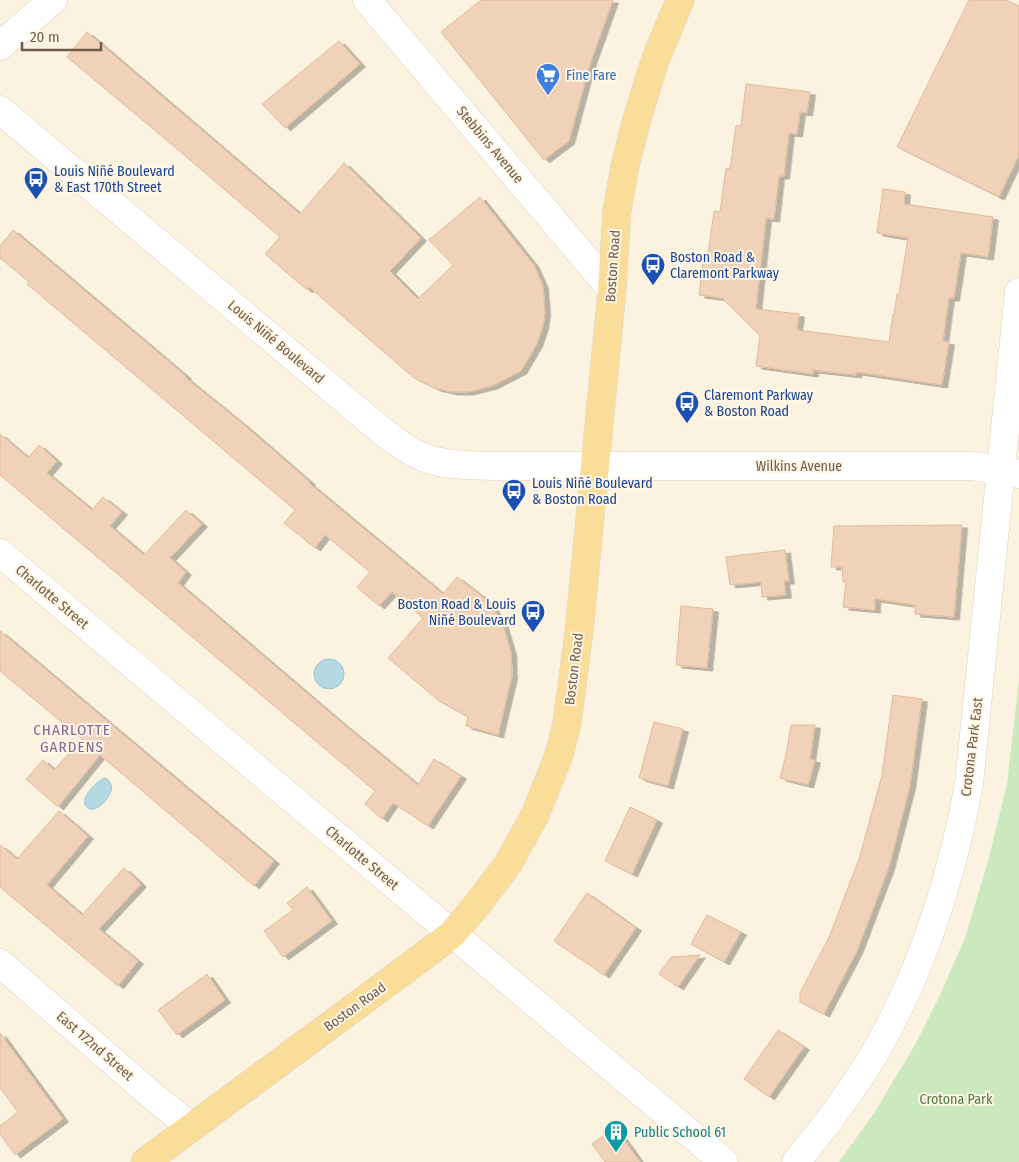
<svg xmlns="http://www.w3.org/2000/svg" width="1019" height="1162" viewBox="0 0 1019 1162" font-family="'Fira Sans Condensed',sans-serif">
<defs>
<filter id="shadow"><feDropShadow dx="5.5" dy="3" stdDeviation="0" flood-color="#0004"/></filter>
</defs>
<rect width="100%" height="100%" fill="#fbf3df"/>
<path fill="#cce8bf" d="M 1019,679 L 1019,1162 L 839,1162 L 874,1113 L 916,1043 L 940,995 L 965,938 L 988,861 L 1007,784 Z"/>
<g fill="#b5d9e3" stroke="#9cc8d5">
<circle cx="329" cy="674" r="15"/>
<path d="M 105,778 C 123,787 99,812 90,809 C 74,803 97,780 105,778 Z"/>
</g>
<g fill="#f0d2b8" stroke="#e2ba99" filter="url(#shadow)">
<path d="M 481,0 L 613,0 L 589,67 L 569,141 L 544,160 L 441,32 Z"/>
<path d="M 969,0 L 1006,0 L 1019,6 L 1019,155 L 999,197 L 897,147 Z"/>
<path d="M 87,32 L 300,214 L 344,163 L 421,238 L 390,271 L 418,299 L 453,265 L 429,240 L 480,197 L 534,265 L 543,286 L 545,313 L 543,326 L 537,344 L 521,371 L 492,386 L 468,392 L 452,392 L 435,388 L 414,378 L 309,287 L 307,290 L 265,254 L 280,237 L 183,154 L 67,57 Z"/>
<path d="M 339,41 L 360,64 L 285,128 L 262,104 Z"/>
<path d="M 746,84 L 810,92 L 807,113 L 800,112 L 797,134 L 789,133 L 784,176 L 779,176 L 774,219 L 766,218 L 756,309 L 799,314 L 797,330 L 889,342 L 893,314 L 894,315 L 897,294 L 899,294 L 908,238 L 877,233 L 883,189 L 905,192 L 904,204 L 993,217 L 988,257 L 961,253 L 954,298 L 949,298 L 946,319 L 943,341 L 949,342 L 942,385 L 856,372 L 856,375 L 813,370 L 813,374 L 756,366 L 760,336 L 722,298 L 699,295 L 704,254 L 708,254 L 714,211 L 720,212 L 726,168 L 730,169 L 736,126 L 741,126 Z"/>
<path d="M 13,230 L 186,376 L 185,377 L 243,424 L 310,482 L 309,483 L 443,594 L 457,577 L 483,597 L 493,608 L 503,625 L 511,652 L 512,676 L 498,735 L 466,726 L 468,717 L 439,701 L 388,658 L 423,618 L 392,592 L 379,606 L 357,587 L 370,572 L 325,535 L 315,548 L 284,523 L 295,510 L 27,284 L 29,282 L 0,258 L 0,246 Z"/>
<path d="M 0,434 L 28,458 L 39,445 L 57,461 L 47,473 L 92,510 L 103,497 L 122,512 L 110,526 L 144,555 L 186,510 L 202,524 L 170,558 L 186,572 L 178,583 L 342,723 L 418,785 L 434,759 L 461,776 L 428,826 L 393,803 L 382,819 L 365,804 L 375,791 L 0,475 Z"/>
<path d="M 962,525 L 954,617 L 915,614 L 915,605 L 875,599 L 875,610 L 843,607 L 846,582 L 843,582 L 842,567 L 831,567 L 834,526 Z"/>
<path d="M 785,550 L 789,581 L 784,581 L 786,595 L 762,597 L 761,582 L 730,585 L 726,557 Z"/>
<path d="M 681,606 L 713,609 L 707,668 L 676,665 Z"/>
<path d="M 0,631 L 274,861 L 254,886 L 100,755 L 58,807 L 26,779 L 43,760 L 54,770 L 82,739 L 0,671 Z"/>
<path d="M 893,695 L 922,699 L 910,786 L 889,867 L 857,951 L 824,1014 L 800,1002 L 800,993 L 830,935 L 860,856 L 882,775 Z"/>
<path d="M 654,722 L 683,729 L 668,786 L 639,778 Z"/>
<path d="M 791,725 L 815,725 L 810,759 L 815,760 L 808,785 L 780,778 L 786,755 Z"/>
<path d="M 630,807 L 657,820 L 632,874 L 605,861 Z"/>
<path d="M 59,811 L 88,836 L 47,885 L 82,915 L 124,868 L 141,884 L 99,929 L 138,961 L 118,986 L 0,887 L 0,845 L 17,859 Z"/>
<path d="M 307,887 L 332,921 L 283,957 L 264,931 L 293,910 L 287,903 Z"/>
<path d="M 587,893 L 636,928 L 604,975 L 554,941 Z"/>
<path d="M 707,915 L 741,932 L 724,962 L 691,944 Z"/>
<path d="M 700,955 L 678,987 L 659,974 L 671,957 Z"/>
<path d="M 207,974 L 225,1000 L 177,1035 L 158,1010 Z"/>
<path d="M 778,1030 L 804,1047 L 769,1097 L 744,1079 Z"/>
<path d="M 0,1033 L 63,1119 L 15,1155 L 0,1134 L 0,1126 L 18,1112 L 0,1088 Z"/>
<path d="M 615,1127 L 640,1162 L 605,1162 L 592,1144 Z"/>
</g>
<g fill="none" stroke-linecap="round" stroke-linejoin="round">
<defs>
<g id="minor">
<path d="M 367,0 L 612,290"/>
<path d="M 0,46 L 53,0"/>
<path d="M 0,110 L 376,426 C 392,439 411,454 431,460 C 451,466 473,465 493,466 L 972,466 L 1002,470 L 1019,474"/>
<path d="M 0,553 L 724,1162"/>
<path d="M 0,963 L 156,1099 L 192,1127"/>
<path d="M 796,1162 C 825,1127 853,1090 876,1051 C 923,969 952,877 969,784 L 1019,292"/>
</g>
<path id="major" d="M 145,1162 L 425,955 L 452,934 L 477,905 L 508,864 L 535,815 L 559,755 L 567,723 L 579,632 L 612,290 L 617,211 L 625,166 L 638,115 L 656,58 L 680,0"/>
</defs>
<use href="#minor" stroke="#dfcfbc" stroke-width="29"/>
<use href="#major" stroke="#ddd7d3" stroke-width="29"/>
<use href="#minor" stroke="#fff" stroke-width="28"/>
<use href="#major" stroke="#f9dd99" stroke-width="28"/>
</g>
<defs>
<symbol id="supermarket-pin" viewBox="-11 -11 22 30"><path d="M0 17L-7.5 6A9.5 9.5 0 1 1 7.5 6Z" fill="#3f7fe0" stroke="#fff6e5"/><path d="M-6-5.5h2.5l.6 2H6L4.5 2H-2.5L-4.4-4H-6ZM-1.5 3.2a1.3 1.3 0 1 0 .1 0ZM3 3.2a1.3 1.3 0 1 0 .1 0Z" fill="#fff"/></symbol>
<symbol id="bus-pin" viewBox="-11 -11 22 30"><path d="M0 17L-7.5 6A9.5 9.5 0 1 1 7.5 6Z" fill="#1a4fb4" stroke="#fff6e5"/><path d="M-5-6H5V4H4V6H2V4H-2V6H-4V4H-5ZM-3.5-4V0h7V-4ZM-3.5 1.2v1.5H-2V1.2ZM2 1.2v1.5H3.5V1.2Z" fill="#fff"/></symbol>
<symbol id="building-pin" viewBox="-11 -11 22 30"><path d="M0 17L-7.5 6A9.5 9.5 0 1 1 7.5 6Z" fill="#0f9aa8" stroke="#fff6e5"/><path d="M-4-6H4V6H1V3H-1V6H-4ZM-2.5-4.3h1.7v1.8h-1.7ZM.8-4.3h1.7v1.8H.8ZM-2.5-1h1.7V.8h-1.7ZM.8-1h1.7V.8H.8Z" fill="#fff"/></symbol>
</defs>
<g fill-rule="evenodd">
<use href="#supermarket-pin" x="534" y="61" width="28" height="38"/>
<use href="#bus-pin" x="22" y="165" width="28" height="38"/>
<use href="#bus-pin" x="639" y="251" width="28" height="38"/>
<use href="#bus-pin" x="673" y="389" width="28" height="38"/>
<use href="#bus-pin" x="500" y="477" width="28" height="38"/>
<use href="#bus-pin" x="519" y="598" width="28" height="38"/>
<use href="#building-pin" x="602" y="1118" width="28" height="38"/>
</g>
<g text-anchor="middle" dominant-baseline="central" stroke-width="4" stroke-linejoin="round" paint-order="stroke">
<g font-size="14" fill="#366cbe" stroke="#fff6e5" text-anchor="start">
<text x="566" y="75">Fine Fare</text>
</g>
<g font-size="14" fill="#705a48" stroke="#fff6e5">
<text transform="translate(490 145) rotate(50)">Stebbins Avenue</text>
<text transform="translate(613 266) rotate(-86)">Boston Road</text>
<text transform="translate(276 342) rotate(40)">Louis Niñé Boulevard</text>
<text x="799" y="466">Wilkins Avenue</text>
<text transform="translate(52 597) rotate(40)">Charlotte Street</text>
<text transform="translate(574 669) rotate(-83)">Boston Road</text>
<text transform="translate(972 747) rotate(-83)">Crotona Park East</text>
<text transform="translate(362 858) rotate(40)">Charlotte Street</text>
<text transform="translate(355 1007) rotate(-36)">Boston Road</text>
<text transform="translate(95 1046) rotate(41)">East 172nd Street</text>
</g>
<g font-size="14" fill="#164399" stroke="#fff6e5" text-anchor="start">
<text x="54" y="171">Louis Niñé Boulevard<tspan x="54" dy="16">&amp; East 170th Street</tspan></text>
<text x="670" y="257">Boston Road &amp;<tspan x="670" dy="16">Claremont Parkway</tspan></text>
<text x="704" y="395">Claremont Parkway<tspan x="704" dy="16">&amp; Boston Road</tspan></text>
<text x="532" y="483">Louis Niñé Boulevard<tspan x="532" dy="16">&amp; Boston Road</tspan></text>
<text x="516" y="604" text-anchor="end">Boston Road &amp; Louis<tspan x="516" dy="16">Niñé Boulevard</tspan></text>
</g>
<g font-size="14" fill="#507c43" stroke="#fff6e5">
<text x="956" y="1099">Crotona Park</text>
</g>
<g font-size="14" fill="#0d838f" stroke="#fff6e5" text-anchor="start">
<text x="634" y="1132">Public School 61</text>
</g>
<g font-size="15" letter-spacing="1" fill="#876494" stroke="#fff6e5">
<text x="72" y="730">CHARLOTTE<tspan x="72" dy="17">GARDENS</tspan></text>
</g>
</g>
<path d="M22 42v8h79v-8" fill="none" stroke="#705a48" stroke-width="2.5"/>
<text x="30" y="42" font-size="15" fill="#705a48" stroke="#fff6e5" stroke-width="4" paint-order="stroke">20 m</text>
</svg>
